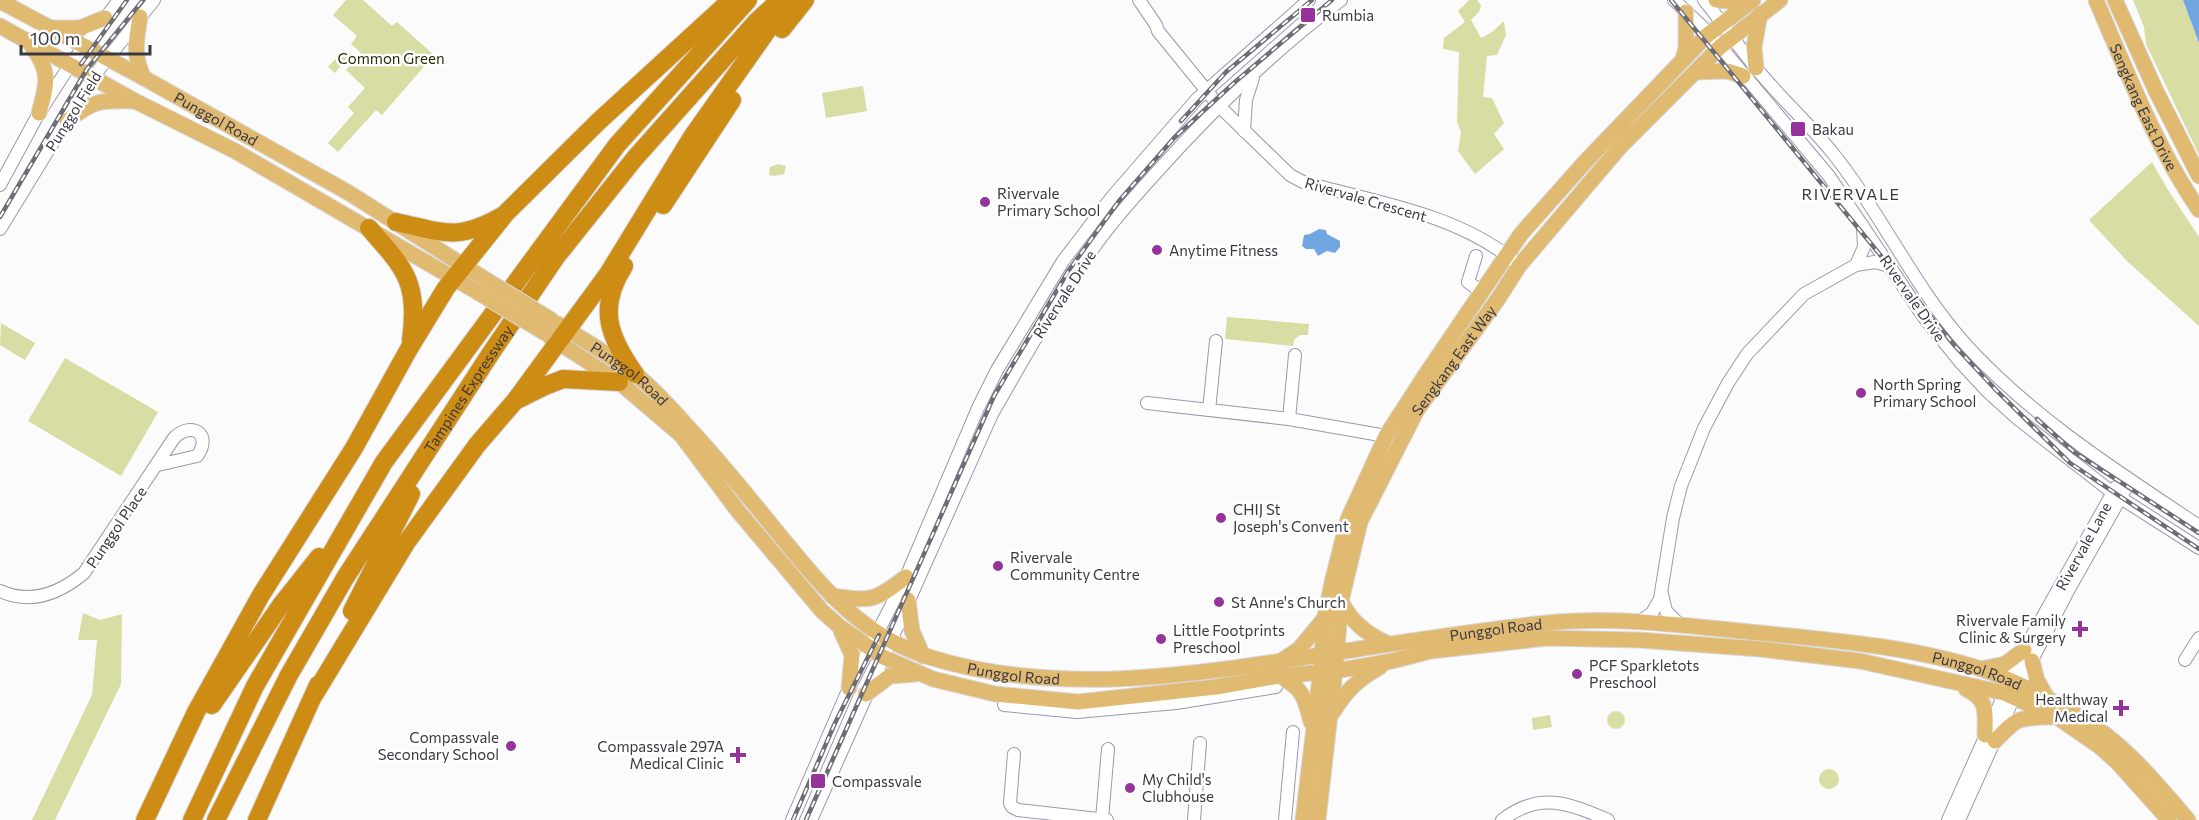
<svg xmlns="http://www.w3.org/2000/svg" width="2199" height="820" viewBox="0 0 2199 820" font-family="Commissioner,sans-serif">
<rect width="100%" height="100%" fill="#fbfbfb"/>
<g fill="#d7dda3">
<path d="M 346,0 L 363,0 L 392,26 L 397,22 L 434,55 L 382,115 L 376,110 L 338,152 L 328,143 L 354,113 L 348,107 L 365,88 L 346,70 L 361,53 L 351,44 L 357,36 L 333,15 Z"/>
<path d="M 1469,0 L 1477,0 L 1481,5 L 1479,12 L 1471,20 L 1481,38 L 1492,32 L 1504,21 L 1506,35 L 1497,55 L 1487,56 L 1483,97 L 1492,98 L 1504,123 L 1494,134 L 1504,149 L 1475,174 L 1458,151 L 1461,132 L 1457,122 L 1459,52 L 1443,49 L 1444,38 L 1465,22 L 1458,11 Z"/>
<path d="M 2133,0 L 2183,0 L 2199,43 L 2199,155 L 2146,44 L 2144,27 Z"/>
<path d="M 341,53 L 347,58 L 335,73 L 328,67 Z"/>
<path d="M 863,86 L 867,111 L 826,118 L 822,93 Z"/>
<path d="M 2152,162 L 2168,190 L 2199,237 L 2199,326 L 2128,262 L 2089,220 Z"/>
<path d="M 778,164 L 786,166 L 784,174 L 774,176 L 769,175 L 770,167 Z"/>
<path d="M 1227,317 L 1309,324 L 1308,335 L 1300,335 L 1294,340 L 1293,346 L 1225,339 Z"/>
<path d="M 1,323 L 35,343 L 25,360 L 0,345 Z"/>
<path d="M 65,358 L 158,412 L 121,476 L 28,421 Z"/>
<path d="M 83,613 L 100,620 L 122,614 L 121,684 L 55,820 L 32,820 L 92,695 L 97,640 L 78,640 Z"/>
<circle cx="1616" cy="720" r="9"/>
<path d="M 1550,715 L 1552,727 L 1533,730 L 1532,718 Z"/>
<circle cx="1829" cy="779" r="10"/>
</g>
<g fill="#72a6e2">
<path d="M 2183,0 L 2199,0 L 2199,43 Z"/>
<path d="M 1319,229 L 1326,230 L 1327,234 L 1340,241 L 1340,247 L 1335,253 L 1327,251 L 1318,256 L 1314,249 L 1306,249 L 1302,246 L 1304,235 L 1310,234 Z"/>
</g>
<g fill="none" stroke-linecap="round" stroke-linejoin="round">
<defs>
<g id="minor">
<path d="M 1139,0 L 1156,25 L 1158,31 L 1219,106 L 1290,175 L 1303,182 C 1374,202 1455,213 1514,261"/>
<path d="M 1674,0 L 1709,33 L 1829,176 L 1923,316 L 1961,363 L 1987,391 L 2018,419 L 2113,493 L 2199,548"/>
<path d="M 1704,0 C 1722,22 1738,46 1756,68 C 1781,99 1811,125 1835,156 C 1883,216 1915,289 1967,346 C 2033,418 2118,472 2199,526"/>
<path d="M 1244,131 L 1246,100 L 1253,78"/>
<path d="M 0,185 L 39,113 L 70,65 L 119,0"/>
<path d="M 0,229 L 93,77 L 154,0"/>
<path d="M 1476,256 L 1468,282 L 1482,292"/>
<path d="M 1856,265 L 1864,247 L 1863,226"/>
<path d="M 1147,403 L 1289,419 L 1386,436"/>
<path d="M 1209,410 L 1216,341"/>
<path d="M 1289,419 L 1295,355"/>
<path d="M 0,591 C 31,605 60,593 84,573 L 174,438 C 192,420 213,435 197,456 L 158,465"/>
<path d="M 1662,594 L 1666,611 L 1680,625"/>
<path d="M 1638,623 L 1652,613 L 1660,599 L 1673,518 L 1681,486 L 1704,428 L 1728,383 L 1747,354 L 1804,294 L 1856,265 L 1875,262 L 1889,266"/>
<path d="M 2185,660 L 2199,638"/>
<path d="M 1004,705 L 1077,712 L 1176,703 L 1276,687"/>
<path d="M 1014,754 L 1010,803 L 1012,807 L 1018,810 L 1107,820"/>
<path d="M 1102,819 L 1108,749"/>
<path d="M 792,820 L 849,688 L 906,577 L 978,408 L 997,370 L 1063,261 L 1112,197 L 1197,99 L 1309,0"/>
<path d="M 811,820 L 992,414 C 1025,356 1058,298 1097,243 C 1114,219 1135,196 1155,174 C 1211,111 1274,51 1341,0"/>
<path d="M 1194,820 L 1200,743"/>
<path d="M 1285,820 L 1293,732"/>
<path d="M 1502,820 C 1540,791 1568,803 1608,820"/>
<path d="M 1948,820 L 2024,650 L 2116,487"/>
<path d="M 1959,820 L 2023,677 L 2069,589 L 2130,481"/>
</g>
<g id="major">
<path d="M 1716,0 L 1739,2 L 1745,0"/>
<path id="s1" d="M 2096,0 C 2126,70 2156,147 2199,210"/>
<path d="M 2115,0 L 2156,91 L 2199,176"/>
<path id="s2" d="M 0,1 L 144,78 L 349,193 L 488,281"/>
<path d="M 140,17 C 136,40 133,57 144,78"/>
<path d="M 0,26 L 135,101 L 235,151 L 479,293"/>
<path d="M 51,28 L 80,28 L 105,18"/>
<path d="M 32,47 C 51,71 47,85 39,113"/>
<path d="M 1683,60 L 1686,47 L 1686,12"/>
<path d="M 1756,68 L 1754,47 L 1760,14"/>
<path d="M 1696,72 L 1727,71 L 1743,76"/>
<path d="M 67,121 C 93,101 99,100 132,101"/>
<path id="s3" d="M 558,324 C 584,340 611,356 635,374 C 654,389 671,408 687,426 C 721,462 751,500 782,538 C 825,590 862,636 929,657 C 1075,703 1236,667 1384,645 C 1441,637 1499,627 1557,622 C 1615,617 1682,625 1740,631 C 1820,639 1908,645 1984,670 C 2016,681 2046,697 2075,714 C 2120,739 2155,781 2188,820"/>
<path d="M 550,337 L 619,382 L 681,435 L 738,511 L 822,611 L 840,627 L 883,657 L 933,679 L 995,694 L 1078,702 L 1216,687 L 1279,676 L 1335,671 L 1392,661 L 1431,651 L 1547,638 L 1639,640 L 1760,649 L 1860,661 L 2004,693 L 2057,717 L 2099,746 L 2118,763 L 2169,820"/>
<path d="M 832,596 C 874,601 872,602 906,577"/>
<path d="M 908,600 L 912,631 L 923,656"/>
<path d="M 1341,601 C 1352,623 1367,634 1388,644"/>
<path d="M 841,631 L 852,655 L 849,688"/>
<path d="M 1284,659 L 1299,649 L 1324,619"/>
<path d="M 2032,661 L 2037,680 L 2047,698"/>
<path d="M 1981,669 L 2005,664 L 2024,650"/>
<path d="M 1279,676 C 1303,688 1305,698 1311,722"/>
<path d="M 1966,689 C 1989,700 1985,712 1985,735"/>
<path d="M 866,694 L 890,676 L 916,674"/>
<path d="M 1333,712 C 1346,691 1358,679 1380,667"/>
<path d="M 1995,741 C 2018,717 2017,718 2051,717"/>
<path d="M 1303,820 L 1320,677 L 1325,616 L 1333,578 L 1348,519 L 1386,436 L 1424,377 L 1521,234 L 1585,162 L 1705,37 L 1753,0"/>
<path id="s4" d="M 1318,820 L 1335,671 L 1341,601 L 1360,522 L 1417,410 L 1498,299 L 1519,266 L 1620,147 L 1720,47 L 1780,0"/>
</g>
<g id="highway">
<path d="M 782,29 L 805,0"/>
<path d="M 663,205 L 732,100"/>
<path d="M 396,222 C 443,232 456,242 502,216"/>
<path d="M 369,228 C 405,269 419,282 411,340"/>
<path d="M 624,266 C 597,308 609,337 635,374"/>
<path d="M 519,399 L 545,386 L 563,379 L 619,382"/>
<path d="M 352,611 L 411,494"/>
<path d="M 314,695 L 406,543 L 477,445 L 515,401 L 608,274 L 692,137 L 786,4"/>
<path d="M 212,705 L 281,605 L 319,557"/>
<path d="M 145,820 L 196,712 L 261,595 L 354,448 L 410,347 L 446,288 L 506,213 L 599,121 L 731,0"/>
<path d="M 192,820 L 255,686 L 384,462 L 617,145 L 748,0"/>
<path id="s5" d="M 216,820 L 289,675 L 345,578 L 489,356 L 556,257 L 635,158 L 757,21 L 780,0"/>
<path d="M 257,820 L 318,685"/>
</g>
</defs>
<use href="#minor" stroke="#9c97b0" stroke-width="14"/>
<use href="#major" stroke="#d8d7d9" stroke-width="17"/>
<use href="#highway" stroke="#d8d7d9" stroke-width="20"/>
<use href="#minor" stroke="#fff" stroke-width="12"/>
<use href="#major" stroke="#e1ba71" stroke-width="15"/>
<use href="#highway" stroke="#cd8c13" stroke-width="18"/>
<defs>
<g id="rail">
<path d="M 1671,0 L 1955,346 L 1996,390 L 2070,463 L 2199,549"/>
<path d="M 81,64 L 127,0"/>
<path d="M 1181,121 L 1226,72 L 1312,0"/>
<path d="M 0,217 L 87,69 L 143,0"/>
<path d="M 2037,419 L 2074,452 L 2199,533"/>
<path d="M 793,820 L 835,723 L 879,635"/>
<path d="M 806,820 L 994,396 L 1069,270 L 1119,201 L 1174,138 L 1235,82 L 1332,0"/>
</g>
</defs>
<use href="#rail" stroke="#6e6c74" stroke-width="4.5"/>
<use href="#rail" stroke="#fff" stroke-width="2" stroke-dasharray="7" stroke-linecap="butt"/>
<defs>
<g id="major-bridge">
<path d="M 488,281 L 553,321"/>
<path d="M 479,293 L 545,333"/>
</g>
</defs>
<use href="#major-bridge" stroke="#d8d7d9" stroke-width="17" stroke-linecap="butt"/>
<use href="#major-bridge" stroke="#e1ba71" stroke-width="15"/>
</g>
<g fill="#95339a" stroke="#fff" stroke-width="2">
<rect x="1300" y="7" width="16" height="16" rx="3"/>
<rect x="1790" y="121" width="16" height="16" rx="3"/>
<circle cx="985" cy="202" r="6"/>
<circle cx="1157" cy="250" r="6"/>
<circle cx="1861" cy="393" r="6"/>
<circle cx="1221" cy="518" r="6"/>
<circle cx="998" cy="566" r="6"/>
<circle cx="1219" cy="602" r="6"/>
<path d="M2077 620h6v6h6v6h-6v6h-6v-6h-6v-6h6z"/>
<circle cx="1161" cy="639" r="6"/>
<circle cx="1577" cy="674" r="6"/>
<path d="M2118 699h6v6h6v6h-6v6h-6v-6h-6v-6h6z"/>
<circle cx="511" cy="746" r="6"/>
<path d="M735 746h6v6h6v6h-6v6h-6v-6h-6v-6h6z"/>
<rect x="810" y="773" width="16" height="16" rx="3"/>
<circle cx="1130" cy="788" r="6"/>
</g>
<g text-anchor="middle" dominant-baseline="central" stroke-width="5" stroke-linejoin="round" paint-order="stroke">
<g font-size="15" fill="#3a3842" stroke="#fff" text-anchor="start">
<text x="1322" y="15">Rumbia</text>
<text x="1812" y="129">Bakau</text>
<text x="997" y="193">Rivervale<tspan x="997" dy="17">Primary School</tspan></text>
<text x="1169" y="250">Anytime Fitness</text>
<text x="1873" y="384">North Spring<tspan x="1873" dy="17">Primary School</tspan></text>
<text x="1233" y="509">CHIJ St<tspan x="1233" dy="17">Joseph's Convent</tspan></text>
<text x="1010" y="557">Rivervale<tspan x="1010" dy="17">Community Centre</tspan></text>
<text x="1231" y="602">St Anne's Church</text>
<text x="2066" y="620" text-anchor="end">Rivervale Family<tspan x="2066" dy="17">Clinic &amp; Surgery</tspan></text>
<text x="1173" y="630">Little Footprints<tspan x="1173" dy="17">Preschool</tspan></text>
<text x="1589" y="665">PCF Sparkletots<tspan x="1589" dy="17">Preschool</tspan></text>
<text x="2108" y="699" text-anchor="end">Healthway<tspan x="2108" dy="17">Medical</tspan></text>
<text x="499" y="737" text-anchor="end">Compassvale<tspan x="499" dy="17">Secondary School</tspan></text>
<text x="724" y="746" text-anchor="end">Compassvale 297A<tspan x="724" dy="17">Medical Clinic</tspan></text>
<text x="1142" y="779">My Child's<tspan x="1142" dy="17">Clubhouse</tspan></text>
<text x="832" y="781">Compassvale</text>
</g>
<g font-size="15" fill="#2a2c09" stroke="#fff">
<text x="391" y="58">Common Green</text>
</g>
<g font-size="15" fill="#3a3842" stroke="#fff">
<text stroke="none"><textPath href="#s1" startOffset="117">Sengkang East Drive</textPath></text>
<text transform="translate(73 111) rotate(-58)">Punggol Field</text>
<text stroke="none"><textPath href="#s2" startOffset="246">Punggol Road</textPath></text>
<text transform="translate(1366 199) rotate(16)">Rivervale Crescent</text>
<text transform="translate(1064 294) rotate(-57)">Rivervale Drive</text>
<text transform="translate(1913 298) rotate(55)">Rivervale Drive</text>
<text stroke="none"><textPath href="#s4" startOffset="489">Sengkang East Way</textPath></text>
<text stroke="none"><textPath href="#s3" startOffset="87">Punggol Road</textPath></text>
<text stroke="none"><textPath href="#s5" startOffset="500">Tampines Expressway</textPath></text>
<text transform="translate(116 527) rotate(-56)">Punggol Place</text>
<text transform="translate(2083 546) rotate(-61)">Rivervale Lane</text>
<text stroke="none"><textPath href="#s3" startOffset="1077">Punggol Road</textPath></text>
<text stroke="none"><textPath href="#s3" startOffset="591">Punggol Road</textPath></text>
<text stroke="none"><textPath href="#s3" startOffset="1563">Punggol Road</textPath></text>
</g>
<g font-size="16" letter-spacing="1.5" fill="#3a3842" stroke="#fff">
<text x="1851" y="193">RIVERVALE</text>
</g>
</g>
<path d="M21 45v9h129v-9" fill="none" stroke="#3a3842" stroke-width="3"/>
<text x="30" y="45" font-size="18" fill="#3a3842" stroke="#ffffff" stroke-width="4.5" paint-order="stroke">100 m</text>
</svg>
